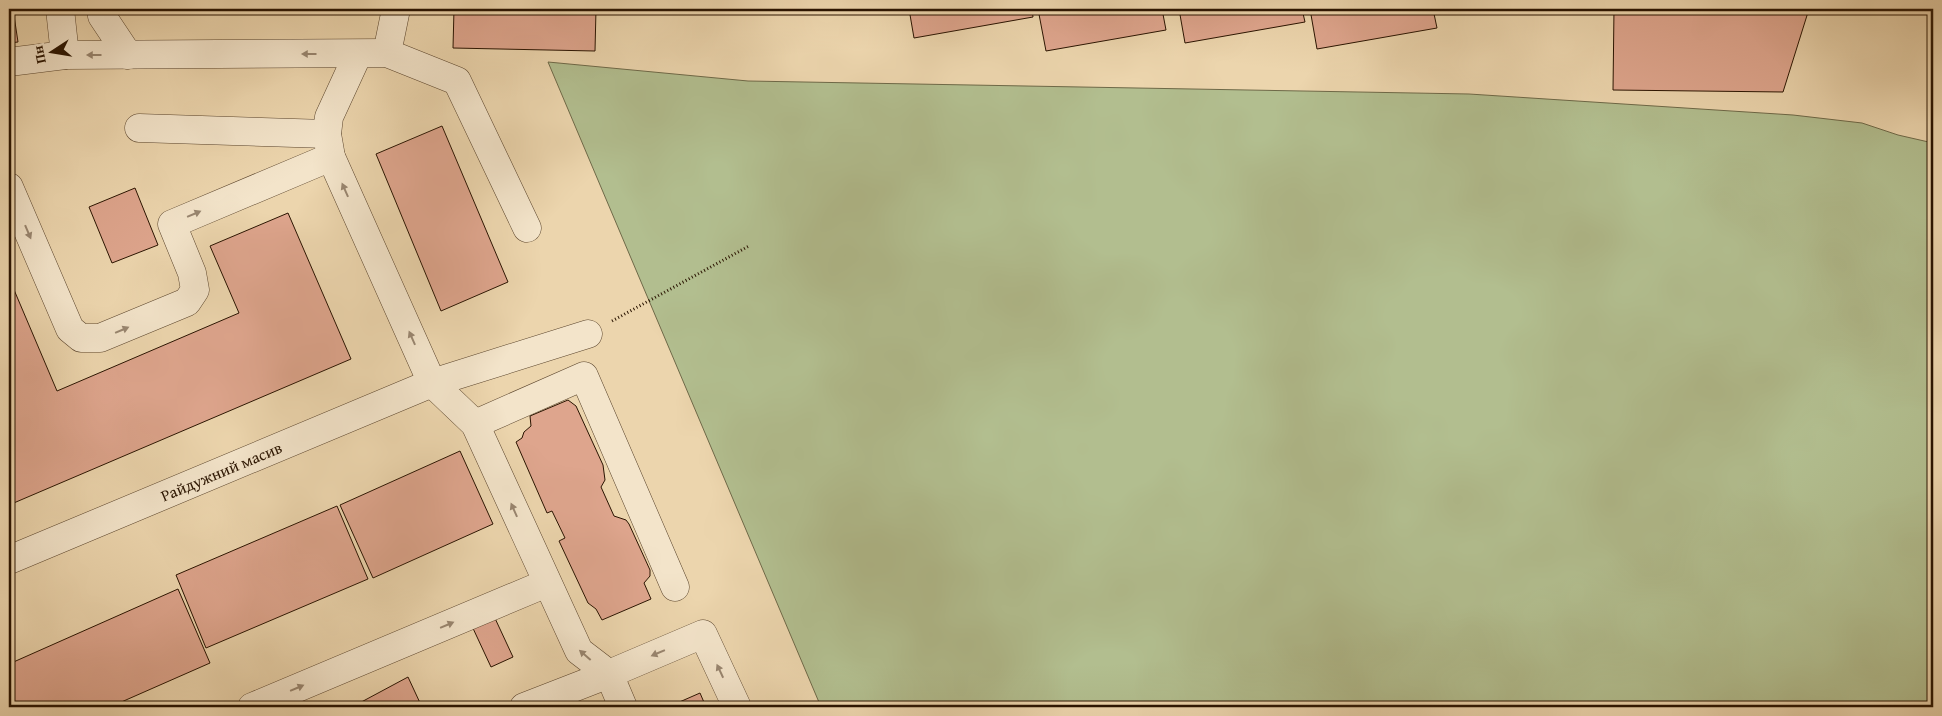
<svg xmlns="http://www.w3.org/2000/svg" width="1942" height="716" viewBox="0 0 1942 716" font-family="'Gentium Book Plus',serif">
<rect width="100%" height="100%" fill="#ecd5ad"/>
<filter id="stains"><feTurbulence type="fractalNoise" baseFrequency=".004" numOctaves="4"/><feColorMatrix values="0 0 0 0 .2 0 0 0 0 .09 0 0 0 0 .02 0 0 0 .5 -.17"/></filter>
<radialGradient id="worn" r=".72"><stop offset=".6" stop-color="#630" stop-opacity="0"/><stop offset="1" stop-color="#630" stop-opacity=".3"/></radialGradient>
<path fill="#b2be8f" stroke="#6e6948" d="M 548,62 L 748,81 L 1469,94 L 1793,115 L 1862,123 L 1898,135 L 1933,143 L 1933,707 L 821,707 Z"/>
<g fill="#dea58d" stroke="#2a1401">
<path d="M 9,9 L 13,9 L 18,42 L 9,43 Z"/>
<path d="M 129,9 L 334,9 L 129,11 Z"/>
<path d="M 454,9 L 596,9 L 595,51 L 453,48 Z"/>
<path d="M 909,9 L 1032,9 L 1033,17 L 914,38 Z"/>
<path d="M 1038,9 L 1162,9 L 1166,30 L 1046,51 Z"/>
<path d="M 1179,9 L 1302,9 L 1305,22 L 1185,43 Z"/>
<path d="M 1310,9 L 1433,9 L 1437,28 L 1317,49 Z"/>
<path d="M 1614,9 L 1809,9 L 1783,92 L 1613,90 Z"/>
<path d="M 442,126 L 508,282 L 441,311 L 376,154 Z"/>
<path d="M 135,188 L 158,245 L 112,263 L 89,207 Z"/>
<path d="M 288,213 L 351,359 L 9,505 L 9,278 L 57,391 L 239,313 L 210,246 Z"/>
<path d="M 568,400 L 576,406 L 603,465 L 605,480 L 601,487 L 614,516 L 626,520 L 629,524 L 650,570 L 650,576 L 644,583 L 651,599 L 602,620 L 596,609 L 588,603 L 559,541 L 565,538 L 552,511 L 547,513 L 516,442 L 522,438 L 524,432 L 531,426 L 530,416 Z"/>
<path d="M 460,451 L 493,524 L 373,578 L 340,505 Z"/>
<path d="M 337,506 L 368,579 L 206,648 L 176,575 Z"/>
<path d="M 178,589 L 210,663 L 110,707 L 9,707 L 9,664 Z"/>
<path d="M 493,614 L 513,657 L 491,667 L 471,624 Z"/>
<path d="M 408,677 L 421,705 L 417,707 L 352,707 Z"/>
<path d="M 700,693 L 706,707 L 668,707 Z"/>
</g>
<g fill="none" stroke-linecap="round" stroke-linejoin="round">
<defs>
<g id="minor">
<path d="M 60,9 L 65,55"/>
<path d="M 101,9 L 102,16 L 128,55"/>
<path d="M 387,53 L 396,9"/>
<path d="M 358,54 L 329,117 L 327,134 L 331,157 L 432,383 L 475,424 L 579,651 L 609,674 L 623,707"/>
<path d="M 9,62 L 65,55 L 387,53 L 457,81 L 527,228"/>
<path d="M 139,128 L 327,134"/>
<path d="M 9,187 L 70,329 L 81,338 L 100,338 L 187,302 L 195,290 L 192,273 L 172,224 L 331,157"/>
<path d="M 475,424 L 584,376 L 675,587"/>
<path id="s1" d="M 9,560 L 432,383 L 588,334"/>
<path d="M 252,707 L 547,583"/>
<path d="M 524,707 L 609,674 L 703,634 L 737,707"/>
</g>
</defs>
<use href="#minor" stroke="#5a442c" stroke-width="29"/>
<path stroke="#2a1401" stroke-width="3" stroke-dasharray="1 2.5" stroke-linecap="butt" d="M 612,321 L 749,246"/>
<use href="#minor" stroke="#f3e4ca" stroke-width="28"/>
</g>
<defs><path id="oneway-solid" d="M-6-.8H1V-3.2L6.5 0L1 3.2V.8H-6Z" transform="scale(1.25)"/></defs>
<g fill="#998670">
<use href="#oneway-solid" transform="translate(309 54) rotate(180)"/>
<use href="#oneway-solid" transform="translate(94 55) rotate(180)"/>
<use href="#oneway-solid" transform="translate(345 190) rotate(-114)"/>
<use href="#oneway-solid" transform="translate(194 214) rotate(-23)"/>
<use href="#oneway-solid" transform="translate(28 232) rotate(67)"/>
<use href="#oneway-solid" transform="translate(122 330) rotate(-23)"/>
<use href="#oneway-solid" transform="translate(412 338) rotate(-114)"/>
<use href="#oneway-solid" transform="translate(514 510) rotate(-114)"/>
<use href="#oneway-solid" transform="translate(447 625) rotate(-23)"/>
<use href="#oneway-solid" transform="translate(658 653) rotate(157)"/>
<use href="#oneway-solid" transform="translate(585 655) rotate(-139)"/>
<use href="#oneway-solid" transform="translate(720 671) rotate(-115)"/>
<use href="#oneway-solid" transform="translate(297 688) rotate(-23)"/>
</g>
<g text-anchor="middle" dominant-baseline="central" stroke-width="4" stroke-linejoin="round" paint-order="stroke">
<g font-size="16" fill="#2a1401" stroke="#f3e4ca">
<text stroke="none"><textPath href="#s1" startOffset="230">Райдужний масив</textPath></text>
</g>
</g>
<rect width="1942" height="716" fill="none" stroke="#ecd5ad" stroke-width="30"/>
<rect x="10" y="10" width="1922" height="696" fill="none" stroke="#2a1401" stroke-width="2.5"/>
<rect x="15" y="15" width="1912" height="686" fill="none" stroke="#2a1401"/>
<g transform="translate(52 52) rotate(258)" stroke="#f3e4ca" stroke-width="4" paint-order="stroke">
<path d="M0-4L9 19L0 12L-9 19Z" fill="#2a1401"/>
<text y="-8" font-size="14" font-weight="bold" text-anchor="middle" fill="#2a1401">Пн</text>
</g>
<rect width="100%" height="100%" filter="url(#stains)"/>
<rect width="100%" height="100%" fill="url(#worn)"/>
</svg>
